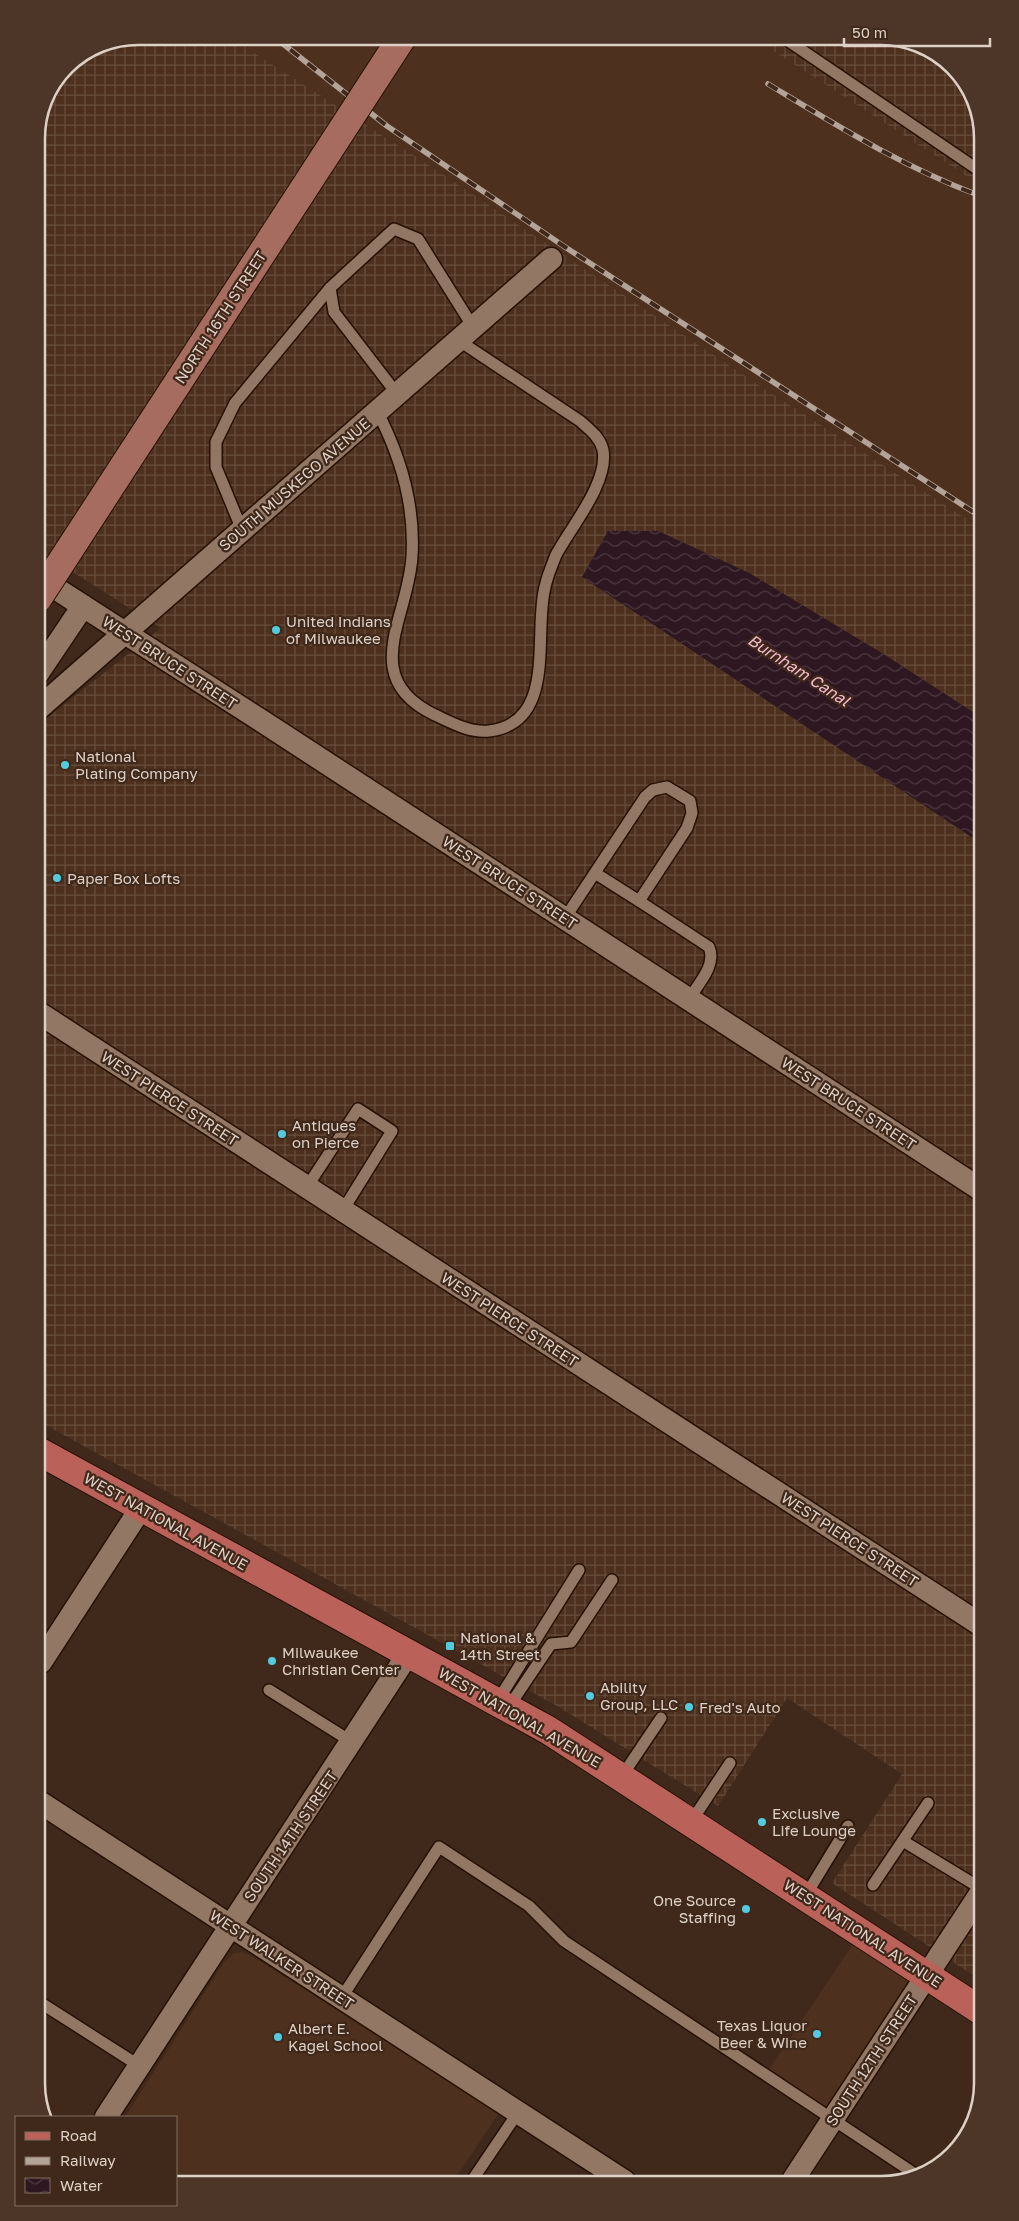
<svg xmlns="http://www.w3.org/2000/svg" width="1019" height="2221" viewBox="0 0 1019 2221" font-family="'Golos Text',sans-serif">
<defs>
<pattern id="industrial-grid" width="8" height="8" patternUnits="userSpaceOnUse" patternTransform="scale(1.25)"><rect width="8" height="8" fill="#4d301d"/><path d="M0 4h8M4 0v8" fill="none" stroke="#664d3c"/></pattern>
<pattern id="water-waves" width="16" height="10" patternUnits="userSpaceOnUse" patternTransform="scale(1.25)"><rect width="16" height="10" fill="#2f1722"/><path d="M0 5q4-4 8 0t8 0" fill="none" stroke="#4d3841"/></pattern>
</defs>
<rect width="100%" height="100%" fill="#40291a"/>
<g fill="#4d301d">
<path d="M 227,36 L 750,36 L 977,183 L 978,526 L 759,385 L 435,169 Z"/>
<path d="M 861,1932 L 927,1975 L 832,2120 L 765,2075 Z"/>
<path d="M 241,1952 L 250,1955 L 499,2113 L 453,2182 L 176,2184 L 176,2117 L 125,2117 L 225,1961 L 234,1953 Z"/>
</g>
<g fill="url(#industrial-grid)">
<path d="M 138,36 L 228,36 L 435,169 L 759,385 L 978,526 L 979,716 L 885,655 L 749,573 L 658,531 L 582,577 L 979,842 L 982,1981 L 832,1883 L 902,1774 L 787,1698 L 718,1806 L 557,1706 L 40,1422 L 38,725 L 161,628 L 38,550 L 36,132 L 47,93 L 66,66 L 99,44 Z"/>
<path d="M 750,36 L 888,36 L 943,57 L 977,105 L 977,183 Z"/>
</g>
<path fill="url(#water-waves)" d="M 608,531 L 658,531 L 749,573 L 885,655 L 979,716 L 979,842 L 582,577 Z"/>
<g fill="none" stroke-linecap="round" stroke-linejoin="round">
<defs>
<g id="service">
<path d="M 781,36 L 977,169"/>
<path d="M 397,394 L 334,312 L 330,288 L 394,229 L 418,239 L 473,327"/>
<path d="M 377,411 C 400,455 415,506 412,556 C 409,617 357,678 435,715 C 452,723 470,733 489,731 C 558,723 533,633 545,587 C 547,577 552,565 556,555 C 570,528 609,483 603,450 C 600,437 589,429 580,421 L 458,340"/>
<path d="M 242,530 L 216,467 L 216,442 L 235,403 L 330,288"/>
<path d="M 639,901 L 709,947 C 717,965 698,984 689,999"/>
<path d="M 565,918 L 645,797 L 653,790 L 667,787 L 690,801 L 692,813 L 687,828 L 639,901 L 595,873"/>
<path d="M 307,1187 L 358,1109 L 392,1131 L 343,1210"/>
<path d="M 269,1690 L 352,1742"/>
<path d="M 497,1702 L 579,1570"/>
<path d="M 508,1708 L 551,1644 L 571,1642 L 612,1580"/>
<path d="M 622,1776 L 661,1718"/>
<path d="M 691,1822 L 730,1763"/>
<path d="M 903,1841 L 982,1889"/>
<path d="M 873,1885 L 928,1803"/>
<path d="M 806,1895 L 848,1826"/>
<path d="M 342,1997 L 439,1847 L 529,1906 L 564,1941 L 918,2176"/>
<path d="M 41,2003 L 138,2065"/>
<path d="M 471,2182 L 519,2111"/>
</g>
<g id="minor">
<path d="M 38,577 L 268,725 L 980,1189"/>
<path d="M 38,673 L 83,606"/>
<path d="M 38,709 L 551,259"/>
<path d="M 39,1013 L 981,1625"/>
<path d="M 41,1662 L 141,1508"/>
<path d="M 41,1803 L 624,2181"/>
<path d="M 106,2117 L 408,1654"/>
<path d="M 793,2180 L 982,1891"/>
</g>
<path id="primary" d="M 40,1452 L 548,1730 L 983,2012"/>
</defs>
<use href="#service" stroke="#261104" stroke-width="14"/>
<use href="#minor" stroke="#261104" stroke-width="25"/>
<use href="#primary" stroke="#261104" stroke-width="30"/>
<use href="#service" stroke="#927765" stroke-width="11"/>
<use href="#minor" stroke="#927765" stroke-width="22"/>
<use href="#primary" stroke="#ba615a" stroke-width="28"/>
<defs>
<g id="rail">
<path d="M 273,36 L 387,126 L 565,247 L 978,515"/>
<path d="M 768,84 C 836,125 903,167 978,195"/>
</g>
</defs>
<use href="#rail" stroke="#b4a397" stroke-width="5.5"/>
<use href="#rail" stroke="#40291a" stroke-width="4" stroke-dasharray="11" stroke-linecap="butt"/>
<defs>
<path id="secondary-bridge" d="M 38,598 L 403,36"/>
</defs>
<use href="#secondary-bridge" stroke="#261104" stroke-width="30" stroke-linecap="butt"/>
<use href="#secondary-bridge" stroke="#a66c60" stroke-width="28"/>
</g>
<g fill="#54cade" stroke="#40291a" stroke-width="2">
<circle cx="276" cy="630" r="5"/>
<circle cx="65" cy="765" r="5"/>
<circle cx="57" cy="878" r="5"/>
<circle cx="282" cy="1134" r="5"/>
<rect x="445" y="1641" width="10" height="10" rx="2.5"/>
<circle cx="272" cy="1661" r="5"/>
<circle cx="590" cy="1696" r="5"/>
<circle cx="689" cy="1707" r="5"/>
<circle cx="762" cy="1822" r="5"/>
<circle cx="746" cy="1909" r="5"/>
<circle cx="817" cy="2034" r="5"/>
<circle cx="278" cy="2037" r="5"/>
</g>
<g text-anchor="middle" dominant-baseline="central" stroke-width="4.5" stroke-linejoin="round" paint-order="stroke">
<g font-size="15" fill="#dfd0c6" stroke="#40291a">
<text transform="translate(220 317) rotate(-57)">NORTH 16TH STREET</text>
<text transform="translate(294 484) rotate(-41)">SOUTH MUSKEGO AVENUE</text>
<text transform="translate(170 662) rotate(33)">WEST BRUCE STREET</text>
<text transform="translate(510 882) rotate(33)">WEST BRUCE STREET</text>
<text transform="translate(170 1098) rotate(33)">WEST PIERCE STREET</text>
<text transform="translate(849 1103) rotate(33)">WEST BRUCE STREET</text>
<text transform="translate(510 1319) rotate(33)">WEST PIERCE STREET</text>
<text transform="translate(166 1521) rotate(29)">WEST NATIONAL AVENUE</text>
<text transform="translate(850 1539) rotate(33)">WEST PIERCE STREET</text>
<text transform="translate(520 1717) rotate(30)">WEST NATIONAL AVENUE</text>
<text transform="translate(290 1836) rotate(-56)">SOUTH 14TH STREET</text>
<text transform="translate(863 1933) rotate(33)">WEST NATIONAL AVENUE</text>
<text transform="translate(282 1959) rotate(33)">WEST WALKER STREET</text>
<text transform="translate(871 2060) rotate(-57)">SOUTH 12TH STREET</text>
</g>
<g font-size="15" fill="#dfd0c6" stroke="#40291a" text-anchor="start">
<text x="286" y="621">United Indians<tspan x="286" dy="17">of Milwaukee</tspan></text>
<text x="75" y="756">National<tspan x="75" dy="17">Plating Company</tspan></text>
<text x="67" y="878">Paper Box Lofts</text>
<text x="292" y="1125">Antiques<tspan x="292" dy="17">on Pierce</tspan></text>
<text x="460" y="1637">National &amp;<tspan x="460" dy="17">14th Street</tspan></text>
<text x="282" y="1652">Milwaukee<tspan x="282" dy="17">Christian Center</tspan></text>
<text x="600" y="1687">Ability<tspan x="600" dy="17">Group, LLC</tspan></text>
<text x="699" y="1707">Fred's Auto</text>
<text x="772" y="1813">Exclusive<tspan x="772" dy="17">Life Lounge</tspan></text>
<text x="736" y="1900" text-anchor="end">One Source<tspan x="736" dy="17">Staffing</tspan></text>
<text x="807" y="2025" text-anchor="end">Texas Liquor<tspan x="807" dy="17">Beer &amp; Wine</tspan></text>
<text x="288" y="2028">Albert E.<tspan x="288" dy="17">Kagel School</tspan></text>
</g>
<g font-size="16" font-style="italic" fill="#f3bad1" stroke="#40291a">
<text transform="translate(799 670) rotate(33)">Burnham Canal</text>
</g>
</g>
<path d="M0 0H1019V2221H0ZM138 45H881A93 93 0 0 1 974 138V2083A93 93 0 0 1 881 2176H138A93 93 0 0 1 45 2083V138A93 93 0 0 1 138 45Z" fill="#4d3628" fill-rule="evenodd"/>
<path fill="none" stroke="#dfd0c6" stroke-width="2.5" d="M138 45H881A93 93 0 0 1 974 138V2083A93 93 0 0 1 881 2176H138A93 93 0 0 1 45 2083V138A93 93 0 0 1 138 45Z"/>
<rect x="15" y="2116" width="162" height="90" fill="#40291a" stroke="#806c5f"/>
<rect x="25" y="2132" width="25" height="8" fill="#ba615a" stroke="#806c5f"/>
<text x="60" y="2141" font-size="15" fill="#dfd0c6">Road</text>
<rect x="25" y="2157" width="25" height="8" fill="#b4a397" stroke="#806c5f"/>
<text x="60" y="2166" font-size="15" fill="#dfd0c6">Railway</text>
<rect x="25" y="2178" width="25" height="15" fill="url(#water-waves)" stroke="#806c5f"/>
<text x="60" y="2191" font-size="15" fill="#dfd0c6">Water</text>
<path d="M844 38v8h146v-8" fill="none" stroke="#dfd0c6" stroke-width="2.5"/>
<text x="852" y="38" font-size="15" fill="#dfd0c6" stroke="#40291a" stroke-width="4" paint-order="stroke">50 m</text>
</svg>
